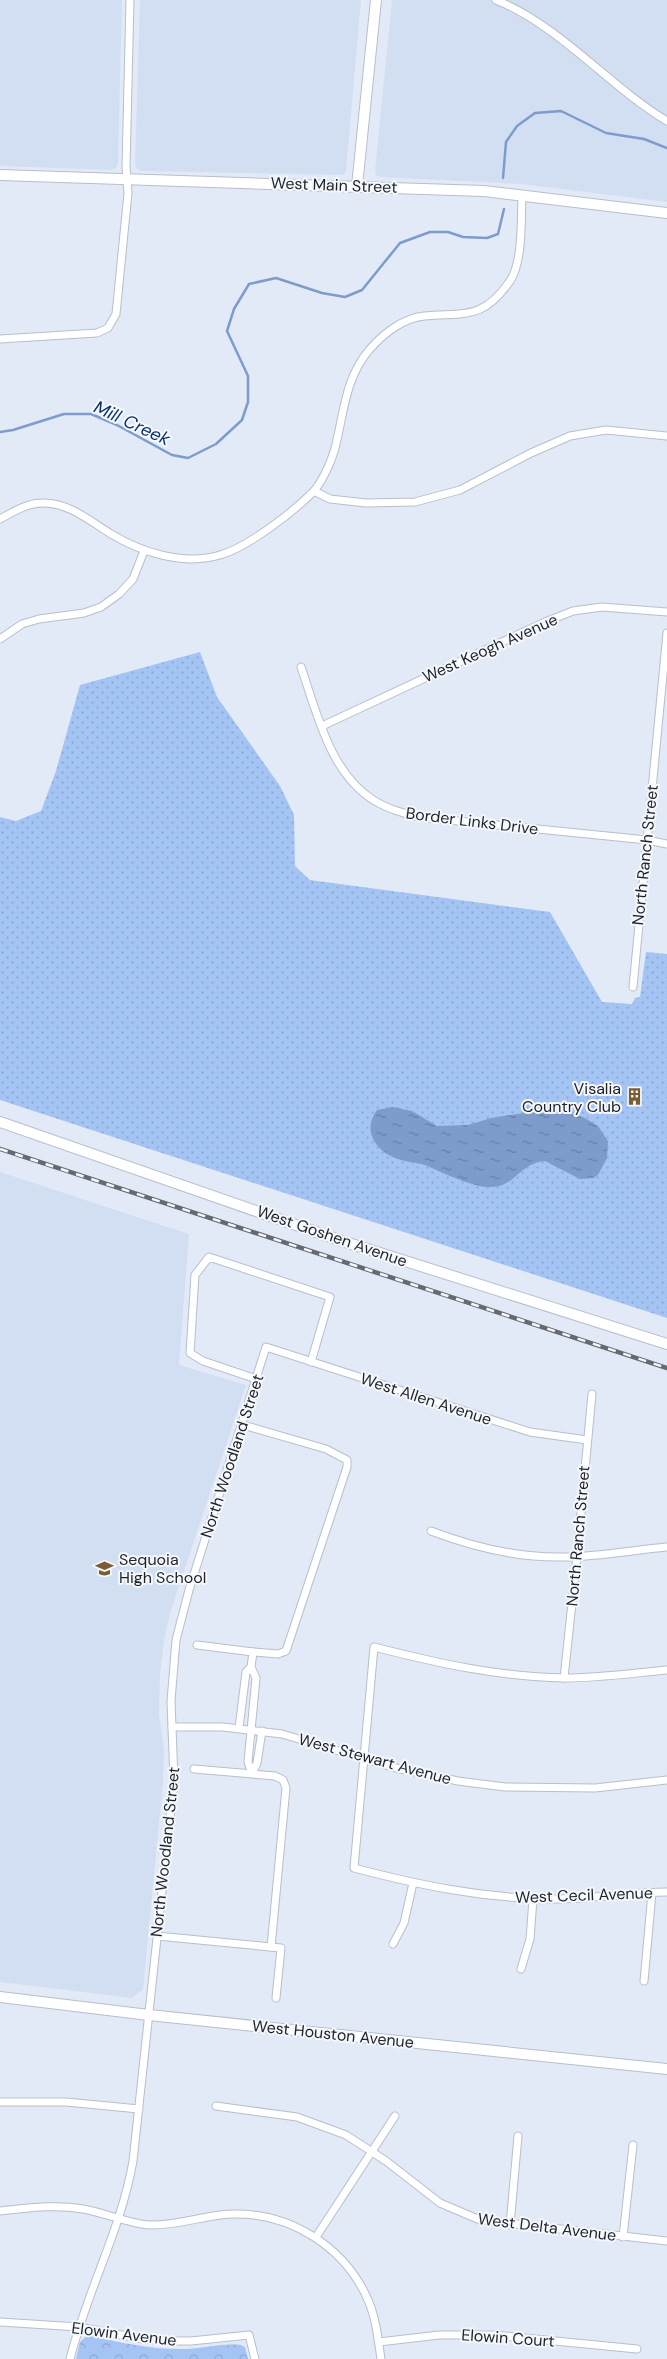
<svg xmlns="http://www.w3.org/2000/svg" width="667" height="2359" viewBox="0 0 667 2359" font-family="'DM Sans',sans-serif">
<defs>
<pattern id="grass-dots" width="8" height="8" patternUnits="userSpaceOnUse" patternTransform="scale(1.25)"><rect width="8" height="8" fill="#a4c4f4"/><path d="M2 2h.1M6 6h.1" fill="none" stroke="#8da8d1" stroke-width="1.8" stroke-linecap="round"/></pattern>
<pattern id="park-crowns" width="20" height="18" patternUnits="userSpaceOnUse" patternTransform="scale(1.25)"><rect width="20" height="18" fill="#a4c4f4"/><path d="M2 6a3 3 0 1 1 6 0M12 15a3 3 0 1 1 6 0" fill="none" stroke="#8da8d1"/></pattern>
<pattern id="water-ripples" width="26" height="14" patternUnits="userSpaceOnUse" patternTransform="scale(1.25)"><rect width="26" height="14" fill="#7d9ccb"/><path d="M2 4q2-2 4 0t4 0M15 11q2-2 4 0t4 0" fill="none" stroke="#667fa5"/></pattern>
</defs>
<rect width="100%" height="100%" fill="#e2eaf7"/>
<g fill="#d2dff2">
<path d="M 0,0 L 122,0 L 118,164 L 116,168 L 112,170 L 0,166 Z"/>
<path d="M 140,0 L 361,0 L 346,171 L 343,175 L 141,171 L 137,169 L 135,165 Z"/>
<path d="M 392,0 L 667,0 L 667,202 L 521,184 L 381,177 L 376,175 L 375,171 Z"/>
<path d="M 0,1172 L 189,1234 L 179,1365 L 246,1385 L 170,1613 L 164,1641 L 160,1674 L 159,1714 L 164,1750 L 163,1782 L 143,1989 L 132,1998 L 0,1982 Z"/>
</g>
<path fill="url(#grass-dots)" d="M 200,652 L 217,697 L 280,786 L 294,815 L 295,866 L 310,880 L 550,912 L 602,1002 L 632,1004 L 635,998 L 640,997 L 646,952 L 667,954 L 667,1318 L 0,1100 L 0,817 L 16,821 L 41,811 L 56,771 L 80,685 Z"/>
<path fill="url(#park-crowns)" d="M 88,2335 C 120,2343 153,2350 187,2349 C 205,2348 223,2343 241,2345 L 245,2347 L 248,2359 L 76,2359 L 80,2342 Z"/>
<path fill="url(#water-ripples)" d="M 392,1107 L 412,1111 L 437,1126 L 468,1125 L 491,1118 L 530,1112 L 571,1114 L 583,1117 L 598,1126 L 608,1141 L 607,1158 L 598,1175 L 593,1178 L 580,1179 L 545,1161 C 520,1163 515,1186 493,1187 C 476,1189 441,1172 425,1165 C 415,1162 405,1162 395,1158 C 375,1150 362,1130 377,1110 Z"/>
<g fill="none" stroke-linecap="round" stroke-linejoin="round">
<g stroke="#7d9ccb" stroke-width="2.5">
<path d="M 503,178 L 506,142 L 517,126 L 535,113 L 561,111 L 606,133 L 644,139 L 667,148"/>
<path d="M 0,432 L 13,430 L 64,414 L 91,414 L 117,425 L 172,455 L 188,458 L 216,444 L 242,420 L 248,402 L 248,376 L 227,331 L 234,309 L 249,284 L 276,278 L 322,293 L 345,297 L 362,290 L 400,243 L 430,232 L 448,232 L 463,237 L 487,238 L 498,234 L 504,209"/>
</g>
<defs>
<g id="street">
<path d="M 496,0 C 562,27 607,85 667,121"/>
<path d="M 0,339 L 97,333 L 108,328 L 116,314 L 128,193 L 126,167 L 130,0"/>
<path d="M 314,491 L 330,499 L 366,503 L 415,502 L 460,490 L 531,453 L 570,436 L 606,430 L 667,436"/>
<path d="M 0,519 C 13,512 27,503 42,503 C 68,502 90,521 111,534 C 141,552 183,566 220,555 C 248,547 292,513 313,492 C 323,481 333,458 336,444 C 344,411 346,376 370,349 C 383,334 403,318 424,316 C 465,312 482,321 510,281 C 523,262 521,219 522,196"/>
<path d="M 0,639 L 22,624 L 39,619 L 84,613 L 101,607 L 119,594 L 133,579 L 144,551"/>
<path d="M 301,667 C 317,713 330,774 375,801 C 388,809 403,813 418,817 L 647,840 L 667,844"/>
<path d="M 322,726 L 545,622 L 573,611 L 602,607 L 667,612"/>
<path d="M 633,987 L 667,633"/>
<path d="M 256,1379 L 203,1361 L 190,1353 L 195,1275 L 209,1257 L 330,1297 L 311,1362"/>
<path d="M 243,1425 L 326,1449 L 347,1460 L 347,1467 L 286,1651 L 278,1654 L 253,1652"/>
<path d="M 431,1531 C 473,1547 518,1558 563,1557 C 598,1557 633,1550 667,1547"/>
<path d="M 197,1645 L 253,1652 L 251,1667 L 256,1678 L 248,1762 L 252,1774 L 257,1763 L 262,1731"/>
<path d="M 667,1670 C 633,1673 599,1678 565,1678 C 499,1677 437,1663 374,1647 L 354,1868 C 419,1885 481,1898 549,1899 C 588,1900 628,1892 667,1892"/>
<path d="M 564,1678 L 577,1556 L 592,1394"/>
<path d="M 172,1727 L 223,1727 L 282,1734 L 396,1768 L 458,1781 L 505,1787 L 595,1788 L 667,1780"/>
<path d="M 239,1728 L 246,1672 L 251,1667"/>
<path d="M 194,1769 L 275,1776 L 283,1780 L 286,1788 L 271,1947"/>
<path d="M 157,1936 L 281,1948 L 276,1998"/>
<path d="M 393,1944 L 404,1923 L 413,1883"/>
<path d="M 521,1969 L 530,1939 L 533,1899"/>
<path d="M 644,1981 L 652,1893"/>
<path d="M 0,2102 L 66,2102 L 139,2109"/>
<path d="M 216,2106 L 297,2117 L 346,2135 L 386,2161 L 440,2203 L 480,2220 L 667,2241"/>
<path d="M 0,2211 C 28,2208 55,2204 83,2209 C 106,2213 126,2223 149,2225 C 178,2226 204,2215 232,2214 C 290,2212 345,2247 368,2300 C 376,2318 378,2339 381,2359"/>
<path d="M 510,2225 L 518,2136"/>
<path d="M 316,2237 L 395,2116"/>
<path d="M 623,2237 L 633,2145"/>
<path d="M 0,2322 L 79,2327 L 143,2339 L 168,2341 L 191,2341 L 249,2335 L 255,2359"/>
<path d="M 379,2342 L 439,2335 L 494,2335 L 637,2349"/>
<path d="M 70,2359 C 87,2291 121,2230 133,2161 L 174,1780 L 171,1701 L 176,1640 L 189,1590 L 266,1347 L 530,1432 L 587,1440"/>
</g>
<g id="secondary">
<path d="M 0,175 L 484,191 L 667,213"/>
<path d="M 357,186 L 376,0"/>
<path d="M 0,1122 L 342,1241 L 667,1344"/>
<path d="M 0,1997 L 149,2015 L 667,2069"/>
</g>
</defs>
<use href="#street" stroke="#b7bfcc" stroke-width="9"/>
<use href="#secondary" stroke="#b7bfcc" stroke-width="12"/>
<use href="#street" stroke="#fff" stroke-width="7"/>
<use href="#secondary" stroke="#fff" stroke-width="10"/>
<defs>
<path id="rail" d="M 0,1149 L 667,1368"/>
</defs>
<use href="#rail" stroke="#656971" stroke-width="4.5"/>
<use href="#rail" stroke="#f4f7fc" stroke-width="2.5" stroke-dasharray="8" stroke-linecap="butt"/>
</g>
<defs>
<symbol id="building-bare" viewBox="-9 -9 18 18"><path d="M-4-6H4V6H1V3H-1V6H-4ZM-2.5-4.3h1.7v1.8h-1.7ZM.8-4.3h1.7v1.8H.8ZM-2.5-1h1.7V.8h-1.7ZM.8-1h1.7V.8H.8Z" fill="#7a5e31" stroke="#f4f7fc" stroke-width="2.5" paint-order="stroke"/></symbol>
<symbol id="school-bare" viewBox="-9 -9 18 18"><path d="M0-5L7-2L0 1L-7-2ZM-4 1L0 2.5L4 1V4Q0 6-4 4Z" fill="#7a5e31" stroke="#f4f7fc" stroke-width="2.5" paint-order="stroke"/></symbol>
</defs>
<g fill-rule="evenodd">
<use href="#building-bare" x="622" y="1084" width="25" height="25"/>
<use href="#school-bare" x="92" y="1556" width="25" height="25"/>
</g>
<g text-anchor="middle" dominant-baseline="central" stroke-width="4" stroke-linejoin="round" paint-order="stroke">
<g font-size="16" fill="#1e2126" stroke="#f4f7fc">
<text transform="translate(334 185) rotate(2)">West Main Street</text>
<text transform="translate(490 648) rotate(-24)">West Keogh Avenue</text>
<text transform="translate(472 821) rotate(7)">Border Links Drive</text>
<text transform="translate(645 855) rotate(-84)">North Ranch Street</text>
<text transform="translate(332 1236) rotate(19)">West Goshen Avenue</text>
<text transform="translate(426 1399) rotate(18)">West Allen Avenue</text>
<text transform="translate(232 1456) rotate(-72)">North Woodland Street</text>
<text transform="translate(578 1536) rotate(-85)">North Ranch Street</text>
<text transform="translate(375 1759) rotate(15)">West Stewart Avenue</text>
<text transform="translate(165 1852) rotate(-84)">North Woodland Street</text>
<text transform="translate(584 1895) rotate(-2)">West Cecil Avenue</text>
<text transform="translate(333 2034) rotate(6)">West Houston Avenue</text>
<text transform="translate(547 2227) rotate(7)">West Delta Avenue</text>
<text transform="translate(124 2334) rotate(7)">Elowin Avenue</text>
<text transform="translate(508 2338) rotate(4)">Elowin Court</text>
</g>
<g font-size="16" fill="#1e2126" stroke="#f4f7fc" text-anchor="end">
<text x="621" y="1088">Visalia<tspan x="621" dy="18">Country Club</tspan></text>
<text x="119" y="1559" text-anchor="start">Sequoia<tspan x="119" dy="18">High School</tspan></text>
</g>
<g font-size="18" font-style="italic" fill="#0c336c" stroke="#f4f7fc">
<text transform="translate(132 423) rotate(25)">Mill Creek</text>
</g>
</g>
</svg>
